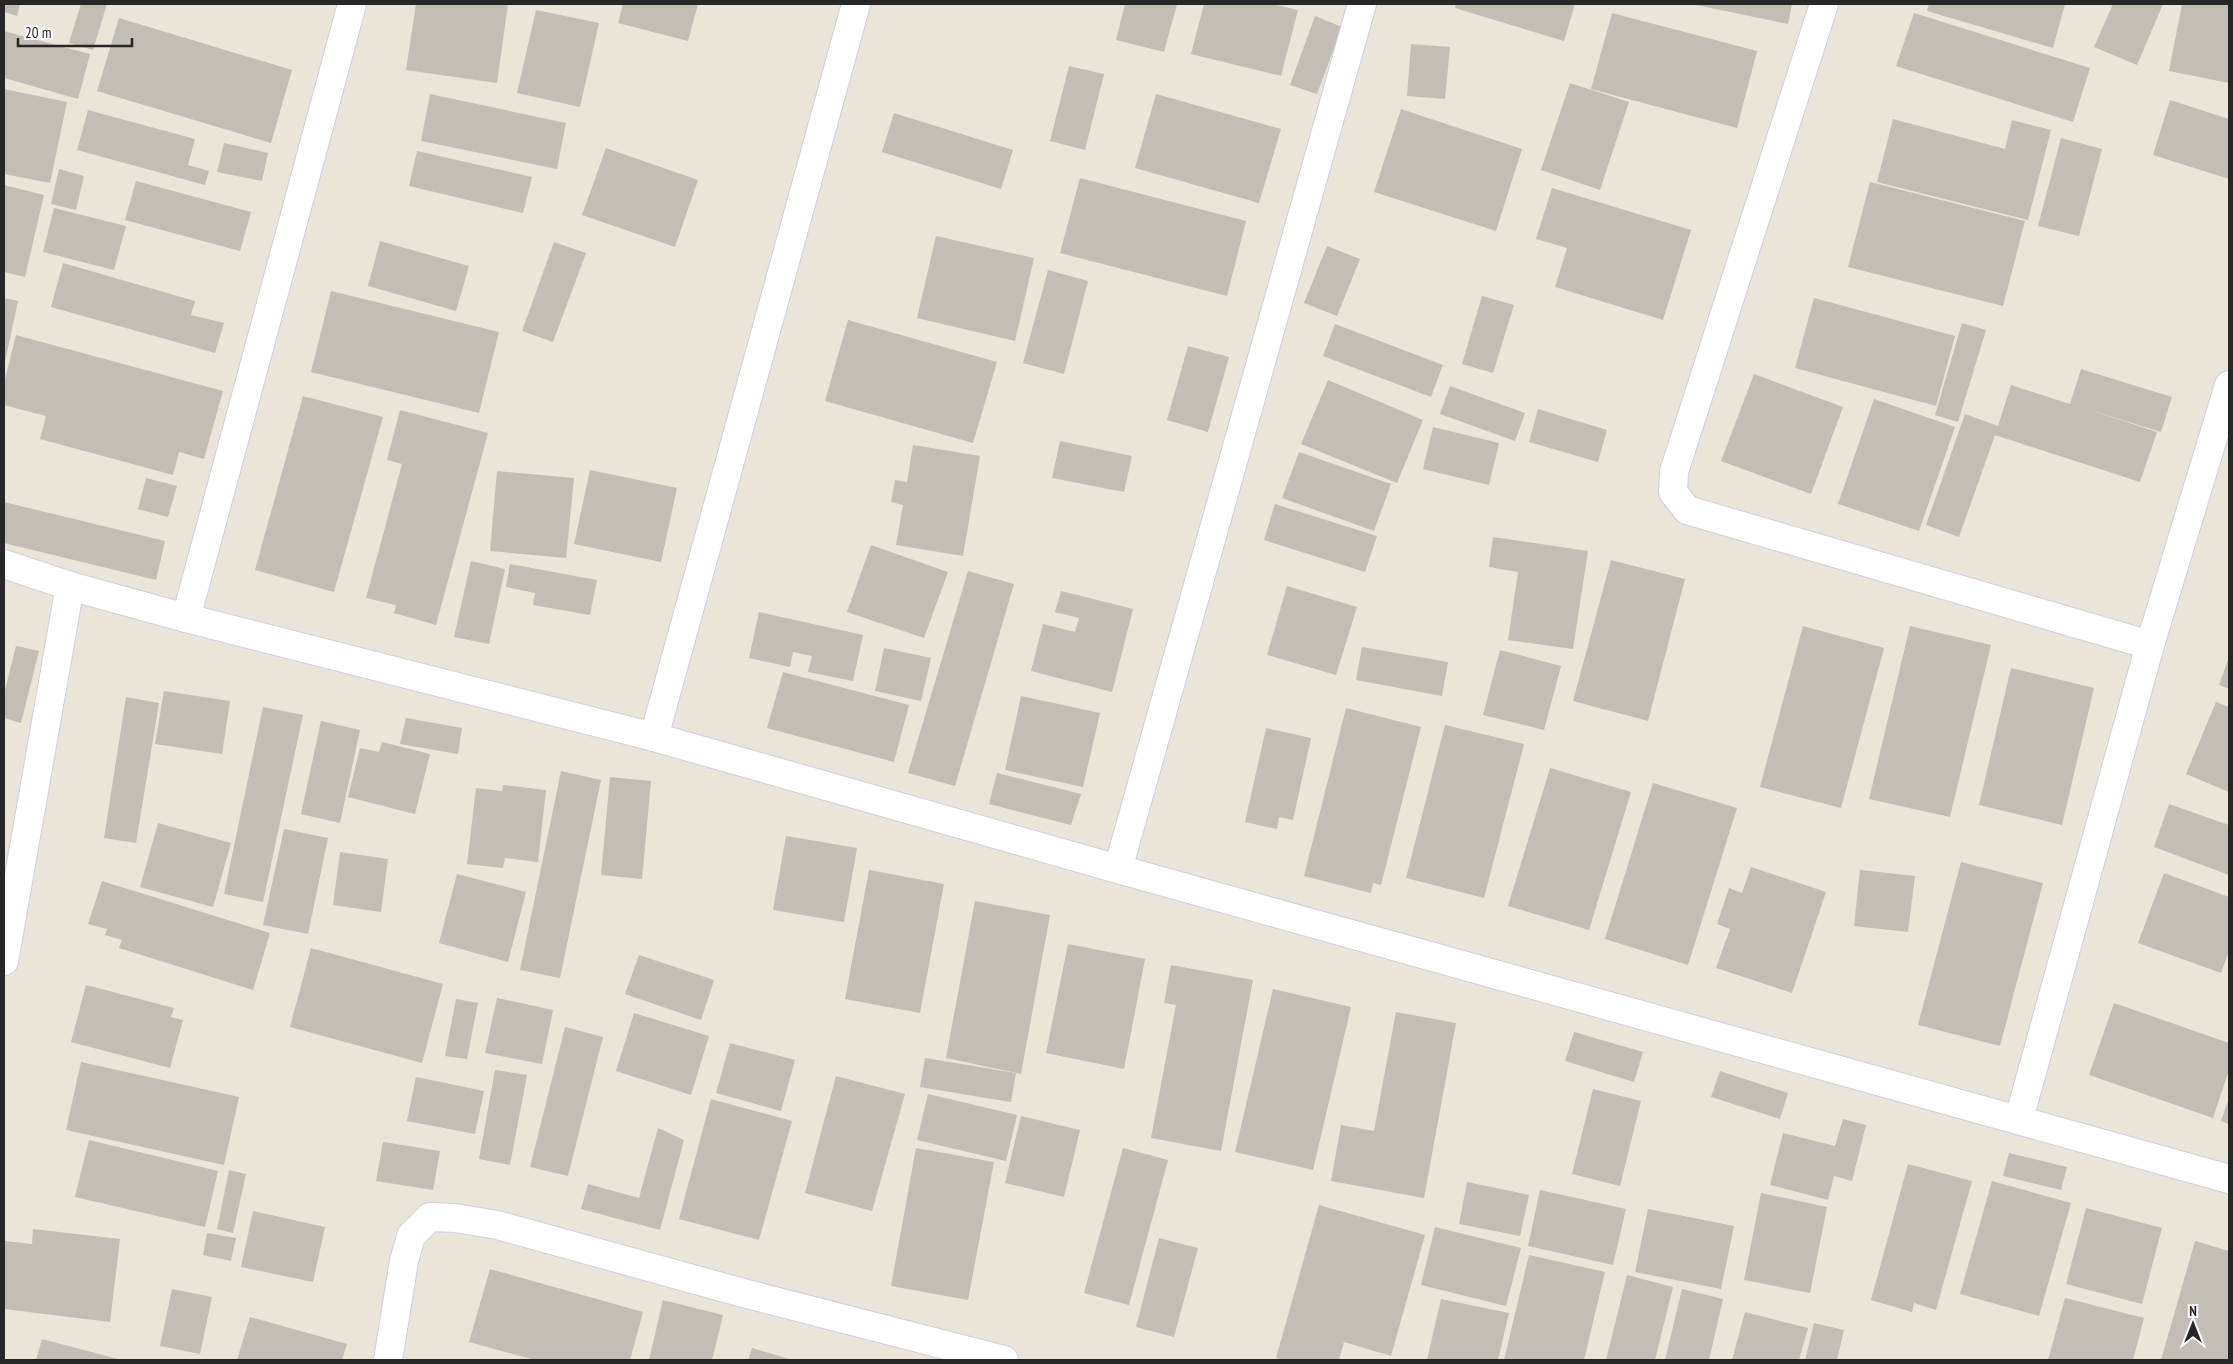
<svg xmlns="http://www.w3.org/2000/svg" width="2233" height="1364" viewBox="0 0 2233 1364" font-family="'PT Sans Narrow',sans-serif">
<rect width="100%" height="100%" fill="#eae4d9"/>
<g fill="#c2beb6">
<path d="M 4,4 L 20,4 L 17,16 L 4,12 Z"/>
<path d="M 81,4 L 107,4 L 93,50 L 69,43 Z"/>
<path d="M 416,4 L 508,4 L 497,83 L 406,70 Z"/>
<path d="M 623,4 L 698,4 L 688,41 L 618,23 Z"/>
<path d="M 1125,4 L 1177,4 L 1164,52 L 1116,40 Z"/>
<path d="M 1204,4 L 1272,4 L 1298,10 L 1281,76 L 1191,54 Z"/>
<path d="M 1456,4 L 1575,4 L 1564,41 L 1455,8 Z"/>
<path d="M 1691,4 L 1792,4 L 1788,24 Z"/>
<path d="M 1929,4 L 2065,4 L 2053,48 L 1927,11 Z"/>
<path d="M 2113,4 L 2163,4 L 2137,65 L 2094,47 Z"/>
<path d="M 2182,4 L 2229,4 L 2229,83 L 2169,71 Z"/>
<path d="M 536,10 L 599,23 L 580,107 L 517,93 Z"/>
<path d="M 1612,13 L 1757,51 L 1737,128 L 1591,89 Z"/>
<path d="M 1914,13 L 2090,68 L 2073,122 L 1896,66 Z"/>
<path d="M 1315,16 L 1342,27 L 1317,94 L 1290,85 Z"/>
<path d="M 119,18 L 292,70 L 271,143 L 97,91 Z"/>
<path d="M 4,31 L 90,54 L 78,99 L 4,78 Z"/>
<path d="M 1411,44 L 1450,47 L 1445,99 L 1407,96 Z"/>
<path d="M 1069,66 L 1104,74 L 1085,150 L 1050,141 Z"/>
<path d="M 1570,83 L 1629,102 L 1600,190 L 1541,170 Z"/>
<path d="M 4,89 L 67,102 L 50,183 L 4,174 Z"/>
<path d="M 430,94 L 566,123 L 557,169 L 421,141 Z"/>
<path d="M 1156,94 L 1281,129 L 1259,203 L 1135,168 Z"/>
<path d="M 2170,100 L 2229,119 L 2229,179 L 2153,155 Z"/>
<path d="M 1401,109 L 1522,149 L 1496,231 L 1374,192 Z"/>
<path d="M 88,110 L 195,139 L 188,165 L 209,171 L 205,185 L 77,150 Z"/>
<path d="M 894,113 L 1013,150 L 1001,189 L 882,152 Z"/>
<path d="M 1893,119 L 2005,149 L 2012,120 L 2051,130 L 2028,220 L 1877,182 Z"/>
<path d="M 2061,138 L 2102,149 L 2079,236 L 2038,226 Z"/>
<path d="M 224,143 L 268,153 L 262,181 L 217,172 Z"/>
<path d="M 606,148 L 698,180 L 675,247 L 582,215 Z"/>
<path d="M 417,151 L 532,177 L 523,213 L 409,186 Z"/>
<path d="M 59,169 L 84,176 L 76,210 L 51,204 Z"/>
<path d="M 1080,178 L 1246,221 L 1227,296 L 1060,253 Z"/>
<path d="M 136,181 L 251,212 L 240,251 L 125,220 Z"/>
<path d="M 1870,182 L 2025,221 L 2003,306 L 1848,267 Z"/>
<path d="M 4,185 L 44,195 L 25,277 L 4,272 Z"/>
<path d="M 1552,188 L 1691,230 L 1663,320 L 1555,287 L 1567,248 L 1536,239 Z"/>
<path d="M 54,208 L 126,226 L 114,270 L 43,252 Z"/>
<path d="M 936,236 L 1034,258 L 1015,341 L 917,318 Z"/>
<path d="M 380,241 L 469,266 L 456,311 L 368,286 Z"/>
<path d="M 554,242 L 586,253 L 553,342 L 522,331 Z"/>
<path d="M 1327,246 L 1360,259 L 1337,316 L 1304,303 Z"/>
<path d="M 63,263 L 195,301 L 191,315 L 224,323 L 215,353 L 51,307 Z"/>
<path d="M 1048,270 L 1088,281 L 1064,374 L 1023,363 Z"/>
<path d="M 331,291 L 499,332 L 479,413 L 311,372 Z"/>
<path d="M 1482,296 L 1514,305 L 1493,373 L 1462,364 Z"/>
<path d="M 4,298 L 18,301 L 5,362 L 4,362 Z"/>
<path d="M 1814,298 L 1955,336 L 1936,406 L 1795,368 Z"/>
<path d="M 848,320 L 997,362 L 973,443 L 825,401 Z"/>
<path d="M 1962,323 L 1986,330 L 1958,422 L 1935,415 Z"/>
<path d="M 1335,324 L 1443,365 L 1431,397 L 1323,356 Z"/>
<path d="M 16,335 L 223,391 L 204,459 L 179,452 L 173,475 L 40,439 L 46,416 L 4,405 L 4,383 Z"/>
<path d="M 1188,346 L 1229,357 L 1208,432 L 1167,420 Z"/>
<path d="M 2081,369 L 2172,397 L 2161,432 L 2087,409 L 2157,432 L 2140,482 L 1995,435 L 1959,537 L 1926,525 L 1965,414 L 1998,426 L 2011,385 L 2070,404 Z"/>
<path d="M 1754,374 L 1843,407 L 1811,494 L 1721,461 Z"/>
<path d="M 1328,380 L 1423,420 L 1397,483 L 1301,444 Z"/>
<path d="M 1450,386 L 1525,413 L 1515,441 L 1440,414 Z"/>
<path d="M 303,396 L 383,417 L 334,592 L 255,570 Z"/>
<path d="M 1874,399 L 1955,427 L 1919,531 L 1838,504 Z"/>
<path d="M 1538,409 L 1607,430 L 1598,462 L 1529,442 Z"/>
<path d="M 400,410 L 488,433 L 436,625 L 394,613 L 396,605 L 366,598 L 402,464 L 387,460 Z"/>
<path d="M 1433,427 L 1499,443 L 1489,485 L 1423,469 Z"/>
<path d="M 1060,441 L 1132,456 L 1124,492 L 1052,478 Z"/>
<path d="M 913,445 L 980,456 L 963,556 L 896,545 L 903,505 L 891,502 L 895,480 L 907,482 Z"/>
<path d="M 1299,452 L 1391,484 L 1374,531 L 1282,498 Z"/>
<path d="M 590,470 L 677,488 L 661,562 L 574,544 Z"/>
<path d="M 497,471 L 574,478 L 566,558 L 490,551 Z"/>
<path d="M 146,478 L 177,486 L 168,517 L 138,509 Z"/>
<path d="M 4,502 L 165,541 L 156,580 L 4,543 Z"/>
<path d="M 1275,504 L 1377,536 L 1365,572 L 1264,540 Z"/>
<path d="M 1493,537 L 1588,551 L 1573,649 L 1508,640 L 1518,572 L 1489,567 Z"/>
<path d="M 871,545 L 948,572 L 924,638 L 847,612 Z"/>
<path d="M 1611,560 L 1685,579 L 1648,721 L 1573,701 Z"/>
<path d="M 471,561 L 505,569 L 489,644 L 454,637 Z"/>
<path d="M 510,564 L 597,580 L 590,615 L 533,605 L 535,593 L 506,587 Z"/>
<path d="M 968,571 L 1014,584 L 955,786 L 908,773 Z"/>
<path d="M 1287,586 L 1357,607 L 1336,675 L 1267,655 Z"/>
<path d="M 1061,591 L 1133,609 L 1112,692 L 1031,671 L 1043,624 L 1075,632 L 1079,618 L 1055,612 Z"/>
<path d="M 759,612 L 863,635 L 853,681 L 808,672 L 812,656 L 793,652 L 790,667 L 749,658 Z"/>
<path d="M 1803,626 L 1884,648 L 1841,808 L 1760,787 Z"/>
<path d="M 1910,626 L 1991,645 L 1950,817 L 1869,799 Z"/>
<path d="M 16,646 L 39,651 L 21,723 L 4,718 L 4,694 Z"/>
<path d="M 1362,647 L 1448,662 L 1442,696 L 1356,680 Z"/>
<path d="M 884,648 L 931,658 L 921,701 L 875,691 Z"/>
<path d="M 1500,650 L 1561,666 L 1544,730 L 1483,715 Z"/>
<path d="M 2229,657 L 2229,689 L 2219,685 Z"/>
<path d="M 2011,668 L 2094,688 L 2062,825 L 1979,805 Z"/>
<path d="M 783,672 L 909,705 L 894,762 L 767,728 Z"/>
<path d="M 164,691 L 230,701 L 222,754 L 155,744 Z"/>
<path d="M 1021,696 L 1100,713 L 1083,787 L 1005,770 Z"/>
<path d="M 126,697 L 159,703 L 136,843 L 104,838 Z"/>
<path d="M 2216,702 L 2229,707 L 2229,792 L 2186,774 Z"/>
<path d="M 263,707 L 303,715 L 263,902 L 224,894 Z"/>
<path d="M 1346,708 L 1421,727 L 1381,885 L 1373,883 L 1371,893 L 1304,876 Z"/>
<path d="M 406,718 L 462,728 L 458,754 L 400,744 Z"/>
<path d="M 321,721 L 360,730 L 340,823 L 301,814 Z"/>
<path d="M 1445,725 L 1524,744 L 1484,898 L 1406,878 Z"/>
<path d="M 1266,728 L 1311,738 L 1293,820 L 1279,817 L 1277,829 L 1245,822 Z"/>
<path d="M 382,742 L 430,754 L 415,814 L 348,797 L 360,748 L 379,752 Z"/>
<path d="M 1550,768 L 1631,792 L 1589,930 L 1508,906 Z"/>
<path d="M 561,771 L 601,780 L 560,978 L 520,970 Z"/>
<path d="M 997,773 L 1081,794 L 1071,825 L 989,804 Z"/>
<path d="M 610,777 L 651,781 L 642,879 L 601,875 Z"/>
<path d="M 1653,783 L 1737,808 L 1688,965 L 1605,939 Z"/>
<path d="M 503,785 L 546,790 L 538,862 L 505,858 L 503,868 L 467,864 L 476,788 L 502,791 Z"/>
<path d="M 2169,804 L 2229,825 L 2229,875 L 2154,847 Z"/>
<path d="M 158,823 L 231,843 L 213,907 L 140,887 Z"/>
<path d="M 284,829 L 328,838 L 308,934 L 263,925 Z"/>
<path d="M 786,836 L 857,848 L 844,922 L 773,910 Z"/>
<path d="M 340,852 L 388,859 L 381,912 L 333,905 Z"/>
<path d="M 1961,862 L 2043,883 L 2000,1046 L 1918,1025 Z"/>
<path d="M 1751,867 L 1826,892 L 1792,993 L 1716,968 L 1730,929 L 1717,924 L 1729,888 L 1742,893 Z"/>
<path d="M 869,870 L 944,884 L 920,1013 L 845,999 Z"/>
<path d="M 1860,870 L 1915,876 L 1908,932 L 1854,926 Z"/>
<path d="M 2164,873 L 2229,897 L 2229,951 L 2221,973 L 2138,943 Z"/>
<path d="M 457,874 L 526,892 L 508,962 L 439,943 Z"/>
<path d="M 102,881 L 270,933 L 253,990 L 119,948 L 122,940 L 105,935 L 107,929 L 88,924 Z"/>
<path d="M 975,901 L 1050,915 L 1021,1074 L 946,1058 Z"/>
<path d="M 1068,944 L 1145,959 L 1124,1069 L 1046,1053 Z"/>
<path d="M 311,948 L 443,984 L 422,1063 L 290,1027 Z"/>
<path d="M 639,955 L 714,980 L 701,1020 L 625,994 Z"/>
<path d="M 1171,965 L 1253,980 L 1221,1151 L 1151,1138 L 1176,1005 L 1164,1003 Z"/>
<path d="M 86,985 L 174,1008 L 171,1017 L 183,1020 L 170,1068 L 71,1042 Z"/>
<path d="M 1273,989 L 1351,1007 L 1313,1170 L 1235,1152 Z"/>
<path d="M 497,998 L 553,1010 L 542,1064 L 485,1053 Z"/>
<path d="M 456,999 L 478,1003 L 467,1059 L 445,1056 Z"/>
<path d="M 2114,1003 L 2229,1043 L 2229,1070 L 2213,1118 L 2089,1075 Z"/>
<path d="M 1396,1012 L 1456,1023 L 1424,1198 L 1331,1181 L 1341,1125 L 1374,1131 Z"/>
<path d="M 634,1013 L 709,1036 L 691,1095 L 616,1071 Z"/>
<path d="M 565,1027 L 603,1037 L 568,1176 L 530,1167 Z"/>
<path d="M 1574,1032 L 1643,1052 L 1634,1082 L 1565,1061 Z"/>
<path d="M 730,1043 L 795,1060 L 781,1111 L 716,1093 Z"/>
<path d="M 925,1058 L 1016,1073 L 1011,1102 L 920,1087 Z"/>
<path d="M 81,1062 L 239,1097 L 224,1165 L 66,1130 Z"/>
<path d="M 495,1070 L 527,1075 L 510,1165 L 479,1159 Z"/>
<path d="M 1720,1071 L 1788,1093 L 1780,1119 L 1711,1097 Z"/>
<path d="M 836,1076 L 905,1094 L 872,1211 L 805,1193 Z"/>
<path d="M 416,1077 L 484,1091 L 475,1134 L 407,1121 Z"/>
<path d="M 1593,1089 L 1641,1101 L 1620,1186 L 1572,1174 Z"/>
<path d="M 928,1094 L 1017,1115 L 1006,1161 L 917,1140 Z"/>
<path d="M 2229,1098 L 2229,1124 L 2221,1121 Z"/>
<path d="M 711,1099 L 792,1121 L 759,1240 L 679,1219 Z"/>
<path d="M 1021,1116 L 1080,1130 L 1064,1197 L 1005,1183 Z"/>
<path d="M 1843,1119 L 1866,1125 L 1852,1181 L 1834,1176 L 1828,1200 L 1770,1185 L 1783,1133 L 1835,1146 Z"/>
<path d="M 658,1128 L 684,1140 L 660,1230 L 581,1209 L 588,1184 L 639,1198 Z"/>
<path d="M 89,1140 L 218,1171 L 205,1227 L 75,1197 Z"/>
<path d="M 383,1142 L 440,1151 L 433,1190 L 376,1181 Z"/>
<path d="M 916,1148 L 994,1162 L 968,1300 L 891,1286 Z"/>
<path d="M 1123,1148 L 1168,1160 L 1129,1305 L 1084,1293 Z"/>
<path d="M 2009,1153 L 2067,1167 L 2061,1190 L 2003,1176 Z"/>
<path d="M 1908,1164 L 1972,1181 L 1936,1310 L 1914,1303 L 1912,1312 L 1871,1300 Z"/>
<path d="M 229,1170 L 246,1174 L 233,1233 L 217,1229 Z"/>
<path d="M 1992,1181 L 2071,1203 L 2039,1316 L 1960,1294 Z"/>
<path d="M 1467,1182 L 1529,1195 L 1520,1236 L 1459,1224 Z"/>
<path d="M 1540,1190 L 1626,1209 L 1613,1265 L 1528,1246 Z"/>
<path d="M 1761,1193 L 1827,1207 L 1810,1293 L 1744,1280 Z"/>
<path d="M 1319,1205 L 1425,1235 L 1391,1356 L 1344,1342 L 1339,1360 L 1283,1360 L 1276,1358 Z"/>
<path d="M 2086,1208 L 2162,1228 L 2142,1304 L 2066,1284 Z"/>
<path d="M 1648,1209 L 1734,1226 L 1721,1289 L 1635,1272 Z"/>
<path d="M 253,1211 L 325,1227 L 313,1282 L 241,1267 Z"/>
<path d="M 1435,1227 L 1521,1248 L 1506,1306 L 1421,1285 Z"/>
<path d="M 33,1229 L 120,1239 L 110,1322 L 4,1309 L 5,1241 L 32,1244 Z"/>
<path d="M 207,1233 L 236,1238 L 231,1261 L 203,1255 Z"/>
<path d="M 1159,1238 L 1198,1248 L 1174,1337 L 1136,1327 Z"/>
<path d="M 2195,1241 L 2229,1251 L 2229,1360 L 2161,1360 Z"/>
<path d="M 1529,1255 L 1605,1272 L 1584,1360 L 1504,1360 Z"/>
<path d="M 490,1269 L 643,1312 L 630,1360 L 535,1360 L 469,1342 Z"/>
<path d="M 1627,1275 L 1673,1287 L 1655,1360 L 1606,1360 Z"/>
<path d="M 172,1289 L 212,1297 L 200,1354 L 160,1346 Z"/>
<path d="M 1682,1289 L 1723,1299 L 1709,1360 L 1665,1360 Z"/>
<path d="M 2065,1298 L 2144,1318 L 2133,1360 L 2048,1360 Z"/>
<path d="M 1441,1299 L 1509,1313 L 1498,1360 L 1427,1360 Z"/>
<path d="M 663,1300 L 723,1315 L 712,1360 L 649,1360 Z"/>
<path d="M 1745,1312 L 1808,1328 L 1799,1360 L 1732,1360 Z"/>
<path d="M 250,1317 L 347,1344 L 342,1360 L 237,1360 Z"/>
<path d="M 1814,1323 L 1844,1330 L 1837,1360 L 1805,1360 Z"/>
<path d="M 42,1339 L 122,1360 L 36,1360 Z"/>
<path d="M 752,1348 L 793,1360 L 748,1360 Z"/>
</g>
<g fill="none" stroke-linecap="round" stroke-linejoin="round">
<defs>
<g id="street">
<path d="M 1824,4 L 1674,472 L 1673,492 L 1687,510 L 2150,645"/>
<path d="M 4,564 L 70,586 L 4,961"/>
<path d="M 70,586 L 186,618 L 654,737 L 1118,869 L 2229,1179"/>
<path d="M 186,618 L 352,4"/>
<path d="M 654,737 L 856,4"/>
<path d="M 1118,869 L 1362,4"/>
<path d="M 2019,1119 L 2150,645 L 2229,385"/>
<path d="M 388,1360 L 404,1261 L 411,1236 L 430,1217 L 455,1218 L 497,1225 L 747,1294 L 1004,1360"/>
</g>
</defs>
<use href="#street" stroke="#ced0e1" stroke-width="30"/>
<use href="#street" stroke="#fff" stroke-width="28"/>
</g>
<rect width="2233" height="1364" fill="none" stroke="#272727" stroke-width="10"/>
<g transform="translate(2193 1324)" stroke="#ffffff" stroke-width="4" paint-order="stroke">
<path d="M0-4L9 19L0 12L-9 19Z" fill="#272727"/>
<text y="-8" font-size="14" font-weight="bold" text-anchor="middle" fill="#272727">N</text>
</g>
<path d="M18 38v8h114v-8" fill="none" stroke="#272727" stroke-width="2.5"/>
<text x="25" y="38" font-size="15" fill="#272727" stroke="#ffffff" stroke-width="4" paint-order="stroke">20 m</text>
</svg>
